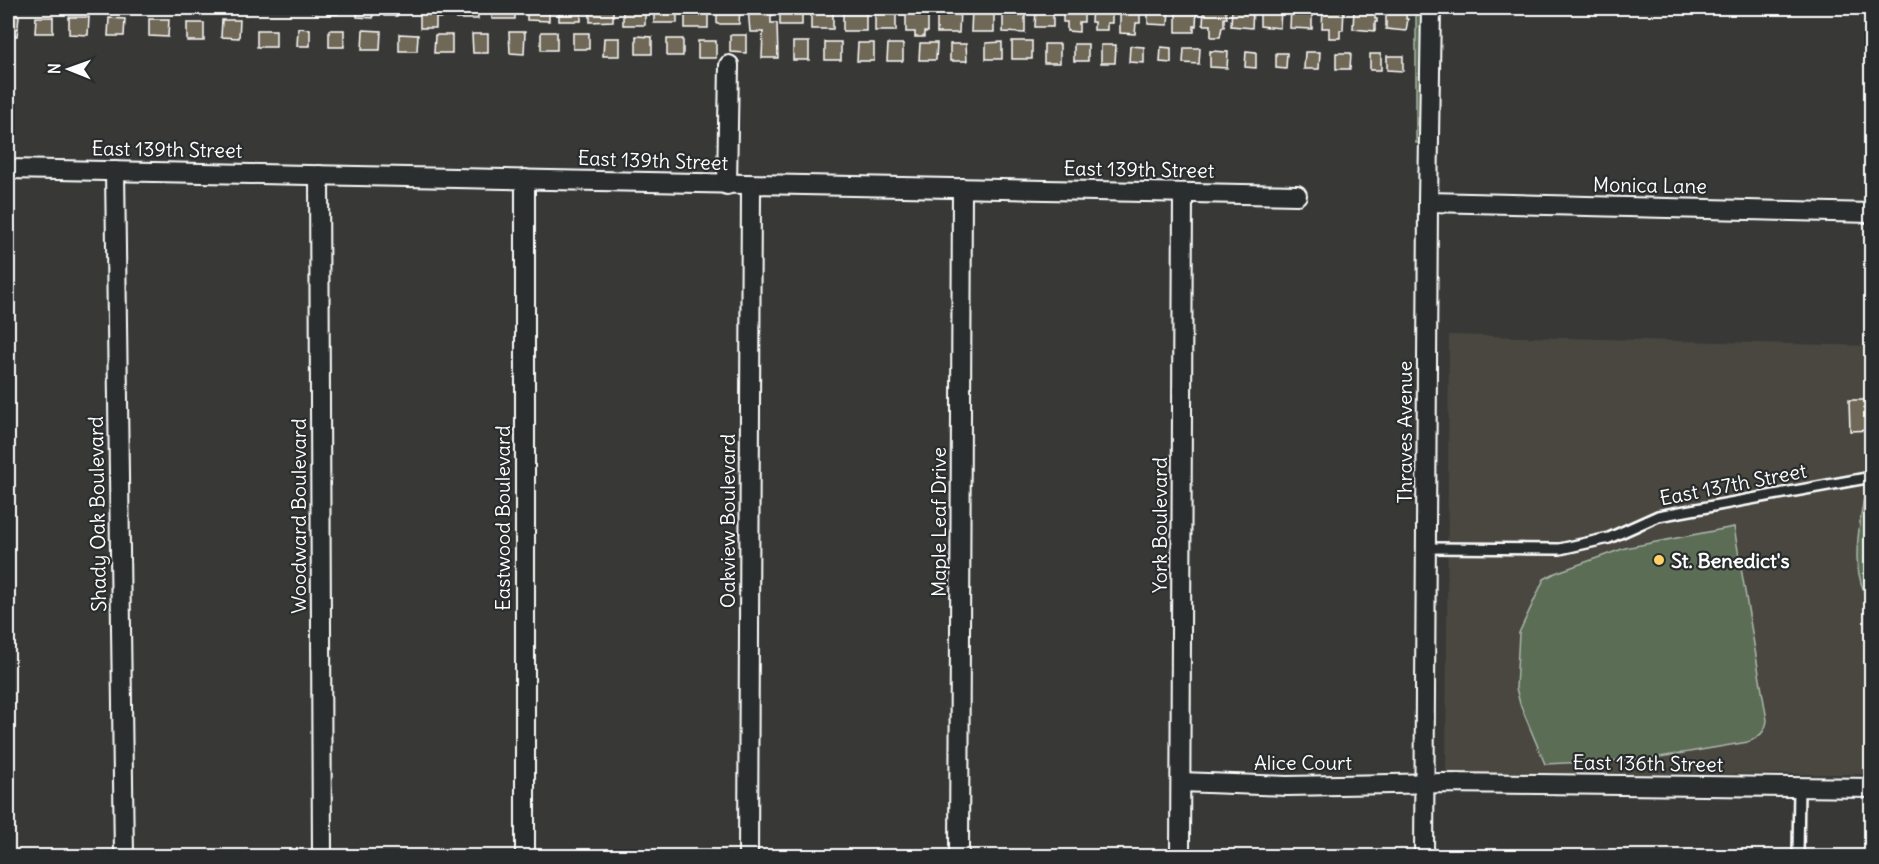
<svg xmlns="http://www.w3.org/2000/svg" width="1879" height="864" viewBox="0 0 1879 864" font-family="Delius,sans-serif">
<rect width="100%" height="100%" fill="#383936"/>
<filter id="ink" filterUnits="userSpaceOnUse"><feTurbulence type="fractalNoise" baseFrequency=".0167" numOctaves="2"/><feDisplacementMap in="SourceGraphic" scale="12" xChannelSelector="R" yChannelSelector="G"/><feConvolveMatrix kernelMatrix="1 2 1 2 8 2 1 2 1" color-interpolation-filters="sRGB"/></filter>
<g filter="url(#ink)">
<path fill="#494740" d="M 1449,335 L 1871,346 L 1871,774 L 1446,774 Z"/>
<g fill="#5b6d57" stroke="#adb6ab" stroke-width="1.5">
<path d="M 1416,8 L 1422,8 L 1420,143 L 1416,143 Z"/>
<path d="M 1871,495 L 1872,495 L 1871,606 C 1849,568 1858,537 1864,497 Z"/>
<path d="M 1734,527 L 1767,720 C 1766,732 1759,737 1748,742 L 1648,759 L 1545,764 L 1520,704 L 1516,688 L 1519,633 L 1544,579 L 1555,573 L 1625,548 Z"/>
</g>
<g fill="#706757" stroke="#fff" stroke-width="1.5">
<path d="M 311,8 L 338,8 L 338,14 L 328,14 L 328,8 L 316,8 L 316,12 L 312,12 Z"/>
<path d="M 345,8 L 373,8 L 373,18 L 357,17 L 357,10 L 345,9 Z"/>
<path d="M 382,8 L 410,8 L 410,13 L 397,13 L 397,16 L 384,16 Z"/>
<path d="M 420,8 L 443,8 L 443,18 L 436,18 L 436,28 L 420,28 Z"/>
<rect x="456" y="8" width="22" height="11"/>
<rect x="492" y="8" width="23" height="11"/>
<path d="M 527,8 L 549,8 L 549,21 L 527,20 Z"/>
<rect x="559" y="8" width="22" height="13"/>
<path d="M 590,8 L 613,8 L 613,21 L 590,22 Z"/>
<rect x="623" y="8" width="22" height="17"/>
<rect x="654" y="8" width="23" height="15"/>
<rect x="685" y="8" width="23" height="20"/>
<path d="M 717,8 L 740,8 L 739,24 L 717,24 Z"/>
<path d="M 748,8 L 771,8 L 773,15 L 771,15 L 771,23 L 777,23 L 778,58 L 762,58 L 763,32 L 750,32 Z"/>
<rect x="780" y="8" width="22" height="17"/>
<rect x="811" y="8" width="22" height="21"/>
<rect x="843" y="8" width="23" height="23"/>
<rect x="875" y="8" width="21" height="23"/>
<path d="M 906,8 L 928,8 L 928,32 L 924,32 L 924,37 L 915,37 L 915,32 L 906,32 Z"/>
<path d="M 937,8 L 960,8 L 959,33 L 937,33 Z"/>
<path d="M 972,8 L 994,8 L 994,32 L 971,32 Z"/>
<path d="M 1003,8 L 1025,8 L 1025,33 L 1003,32 Z"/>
<path d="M 1036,8 L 1053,8 L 1053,27 L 1035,27 Z"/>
<path d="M 1063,8 L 1084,8 L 1084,22 L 1079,22 L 1079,32 L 1067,31 L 1067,22 L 1063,22 Z"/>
<path d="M 1092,8 L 1112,8 L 1112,23 L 1107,23 L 1107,30 L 1094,30 L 1094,22 L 1091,22 Z"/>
<path d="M 1120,8 L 1140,8 L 1140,23 L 1136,23 L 1135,34 L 1120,33 Z"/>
<path d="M 1148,8 L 1169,8 L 1168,25 L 1148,24 Z"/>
<path d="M 1176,8 L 1197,8 L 1196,26 L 1194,26 L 1194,32 L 1176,32 Z"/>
<path d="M 1204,8 L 1225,8 L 1227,18 L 1224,18 L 1224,27 L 1222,27 L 1220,37 L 1211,37 L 1211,25 L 1203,25 Z"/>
<path d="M 1232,8 L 1253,8 L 1252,28 L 1231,26 Z"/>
<path d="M 1260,8 L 1281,8 L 1280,28 L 1260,26 Z"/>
<path d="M 1291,8 L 1312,8 L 1312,29 L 1290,28 Z"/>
<path d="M 1323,8 L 1344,8 L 1343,30 L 1340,30 L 1340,38 L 1329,38 L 1329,28 L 1322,28 Z"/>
<path d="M 1394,8 L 1407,8 L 1406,19 L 1408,19 L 1406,31 L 1386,29 L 1386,10 L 1394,10 Z"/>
<path d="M 1354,9 L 1375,9 L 1375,19 L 1377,19 L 1377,22 L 1375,22 L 1375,31 L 1353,29 Z"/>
<path d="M 8,16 L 19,16 L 17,36 L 8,36 Z"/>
<path d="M 36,17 L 53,17 L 53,33 L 35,33 Z"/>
<path d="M 69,17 L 89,17 L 88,35 L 69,34 Z"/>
<path d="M 109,18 L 125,19 L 124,36 L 108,36 Z"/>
<path d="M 149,19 L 169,19 L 168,37 L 149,36 Z"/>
<path d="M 222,20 L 240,20 L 239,38 L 221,37 Z"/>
<rect x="187" y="23" width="17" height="18"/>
<path d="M 298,28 L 310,29 L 310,46 L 297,46 Z"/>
<rect x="257" y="30" width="19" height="17"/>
<rect x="329" y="30" width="15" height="17"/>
<path d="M 363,30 L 381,31 L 380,50 L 362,50 Z"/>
<path d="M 509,32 L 525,32 L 524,54 L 510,53 Z"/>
<rect x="541" y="32" width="16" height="18"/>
<rect x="573" y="33" width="16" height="16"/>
<path d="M 399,34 L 418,35 L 417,51 L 399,51 Z"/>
<path d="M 472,34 L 488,34 L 488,53 L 473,53 Z"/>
<path d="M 435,35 L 452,35 L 452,53 L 434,53 Z"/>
<path d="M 730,35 L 746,35 L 746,53 L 730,52 Z"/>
<path d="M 636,36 L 652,37 L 652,54 L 636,54 Z"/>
<path d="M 604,38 L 620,38 L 620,56 L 603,56 Z"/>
<rect x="667" y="39" width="16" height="17"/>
<rect x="698" y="41" width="18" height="17"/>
<rect x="1012" y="41" width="20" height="18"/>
<rect x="793" y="42" width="16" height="18"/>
<rect x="825" y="42" width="16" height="18"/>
<path d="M 1002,42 L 1002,59 L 986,59 L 986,43 Z"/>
<path d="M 858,43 L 874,43 L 874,61 L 857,61 Z"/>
<path d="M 920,43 L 937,43 L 936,60 L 919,60 Z"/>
<path d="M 888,44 L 903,44 L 903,61 L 887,61 Z"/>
<path d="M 950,44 L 966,44 L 967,61 L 950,61 Z"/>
<rect x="1044" y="44" width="16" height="19"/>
<rect x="1074" y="44" width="14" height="17"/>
<path d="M 1101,45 L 1116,45 L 1115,63 L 1101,63 Z"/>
<path d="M 1130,46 L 1144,47 L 1144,63 L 1129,62 Z"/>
<path d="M 1161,47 L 1171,48 L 1171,63 L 1160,62 Z"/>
<path d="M 1184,48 L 1200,48 L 1199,64 L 1183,63 Z"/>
<path d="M 1210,51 L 1228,52 L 1227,68 L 1210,67 Z"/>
<path d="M 1246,51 L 1256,52 L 1256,68 L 1245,67 Z"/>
<path d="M 1305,52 L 1320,52 L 1319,69 L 1304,69 Z"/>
<path d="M 1276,53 L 1287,53 L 1286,69 L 1276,68 Z"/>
<path d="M 1336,53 L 1351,53 L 1350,69 L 1336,69 Z"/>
<rect x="1370" y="54" width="11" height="16"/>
<path d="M 1387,56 L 1403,56 L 1403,71 L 1387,70 Z"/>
<path d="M 1849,400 L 1872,400 L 1872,430 L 1850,431 Z"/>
</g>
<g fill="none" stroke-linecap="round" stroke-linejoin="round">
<defs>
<g id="service">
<path d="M 1426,548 L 1560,549 L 1609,538 L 1658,516 L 1872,477"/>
<path d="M 1798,856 L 1799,787"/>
</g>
<g id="minor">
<path d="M 8,169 L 1297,195"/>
<path d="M 115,171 L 124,856"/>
<path d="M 319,175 L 322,856"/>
<path d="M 727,185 L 729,65"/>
<path d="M 1428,202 L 1872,213"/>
<path d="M 1181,782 L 1287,786 L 1443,783 L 1872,788"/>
<path d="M 525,856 L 525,179"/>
<path d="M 748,856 L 751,186"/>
<path d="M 959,856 L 962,188"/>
<path d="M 1180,856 L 1183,193"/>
<path d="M 1424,856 L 1428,202 L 1431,8"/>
</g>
</defs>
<use href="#service" stroke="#fff" stroke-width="14"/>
<use href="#minor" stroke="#fff" stroke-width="22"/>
<use href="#service" stroke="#2a2d2e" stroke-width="9"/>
<use href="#minor" stroke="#2a2d2e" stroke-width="18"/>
</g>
</g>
<circle fill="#ffd166" stroke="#2a2d2e" stroke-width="2" cx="1659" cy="560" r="6"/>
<g text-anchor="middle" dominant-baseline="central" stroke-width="4.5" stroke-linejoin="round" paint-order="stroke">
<g font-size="20" fill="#fff" stroke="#2a2d2e">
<text transform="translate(167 149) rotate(1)">East 139th Street</text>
<text transform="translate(653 160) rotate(2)">East 139th Street</text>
<text transform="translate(1139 169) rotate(1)">East 139th Street</text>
<text transform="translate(1650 185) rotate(1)">Monica Lane</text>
<text transform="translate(1404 432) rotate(-90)">Thraves Avenue</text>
<text transform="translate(1733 484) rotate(-11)">East 137th Street</text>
<text transform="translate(97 514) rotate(-91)">Shady Oak Boulevard</text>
<text transform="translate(298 516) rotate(-90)">Woodward Boulevard</text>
<text transform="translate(502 518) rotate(-90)">Eastwood Boulevard</text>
<text transform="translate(727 521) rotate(-90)">Oakview Boulevard</text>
<text transform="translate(938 522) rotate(-90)">Maple Leaf Drive</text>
<text transform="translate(1159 525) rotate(-90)">York Boulevard</text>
<text x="1303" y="762">Alice Court</text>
<text transform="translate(1648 763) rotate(1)">East 136th Street</text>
</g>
<g font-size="20" font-weight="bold" fill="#fff" stroke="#2a2d2e" text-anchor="start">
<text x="1671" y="560">St. Benedict's</text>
</g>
</g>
<rect width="1879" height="864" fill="none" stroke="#2a2d2e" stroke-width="30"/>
<rect x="15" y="15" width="1849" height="834" fill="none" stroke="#fff" stroke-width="2" filter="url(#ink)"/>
<g transform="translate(69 69) rotate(271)" stroke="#2a2d2e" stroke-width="4.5" paint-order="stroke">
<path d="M0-4.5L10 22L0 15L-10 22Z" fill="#ffffff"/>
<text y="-9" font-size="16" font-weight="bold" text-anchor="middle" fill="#ffffff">N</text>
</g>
</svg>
